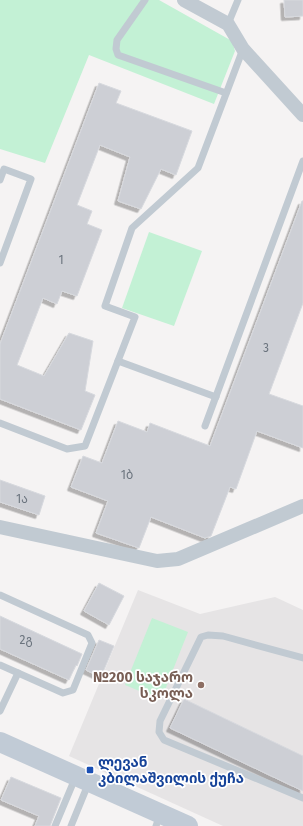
<svg xmlns="http://www.w3.org/2000/svg" width="303" height="826" viewBox="0 0 303 826" font-family="'Fira Sans','Noto Sans Georgian',sans-serif">
<defs>
<filter id="shadow"><feDropShadow dx="-3.5" dy="3.5" stdDeviation="0" flood-color="#0004"/></filter>
</defs>
<rect width="100%" height="100%" fill="#f5f3f3"/>
<path fill="#e6e4e5" d="M 138,590 L 200,614 L 275,597 L 303,610 L 303,826 L 223,826 L 69,756 Z"/>
<g fill="#c3f1d5">
<path d="M 0,0 L 159,0 L 232,41 L 235,51 L 214,104 L 89,55 L 45,163 L 0,149 Z"/>
<path d="M 149,232 L 202,251 L 174,326 L 122,308 Z"/>
<path d="M 152,618 L 188,632 L 161,700 L 125,685 Z"/>
</g>
<g fill="#cdcfd5" stroke="#d7d9de" filter="url(#shadow)">
<path d="M 284,0 L 303,0 L 303,16 L 285,17 Z"/>
<path d="M 99,83 L 121,91 L 116,103 L 192,131 L 176,175 L 161,169 L 141,209 L 118,201 L 130,157 L 100,145 L 77,205 L 92,211 L 87,224 L 102,230 L 77,296 L 62,291 L 57,304 L 43,298 L 17,365 L 44,376 L 69,333 L 93,341 L 85,391 L 95,395 L 81,430 L 0,399 L 0,344 Z"/>
<path d="M 302,201 L 303,201 L 303,303 L 269,394 L 303,406 L 303,448 L 257,431 L 236,489 L 230,487 L 211,536 L 205,538 L 151,517 L 139,548 L 96,533 L 108,501 L 71,487 L 83,456 L 102,463 L 118,421 L 147,432 L 150,423 L 210,446 Z"/>
<path d="M 0,480 L 45,496 L 39,515 L 0,502 Z"/>
<path d="M 99,583 L 124,596 L 109,625 L 84,611 Z"/>
<path d="M 0,616 L 82,654 L 77,666 L 76,665 L 69,680 L 0,649 Z"/>
<path d="M 99,640 L 114,646 L 101,677 L 86,670 Z"/>
<path d="M 184,699 L 303,756 L 303,791 L 170,728 Z"/>
<path d="M 11,777 L 61,798 L 50,826 L 35,826 L 39,816 L 1,800 Z"/>
</g>
<g fill="none" stroke-linecap="round" stroke-linejoin="round">
<g stroke="#c1cad2" stroke-width="7">
<path d="M 145,0 L 117,40 L 116,49 L 118,55 L 226,93"/>
<path d="M 228,24 L 238,0"/>
<path d="M 0,180 L 4,169 L 31,179 L 0,263"/>
<path d="M 118,361 L 216,397"/>
<path d="M 0,423 L 67,449 L 85,446 L 135,317 L 105,306 L 132,228 L 198,168 L 243,49"/>
<path d="M 205,426 L 303,161"/>
<path d="M 0,595 L 88,635 L 92,643 L 73,690 L 63,693 L 0,665"/>
<path d="M 303,658 L 223,636 L 208,635 L 201,637 L 160,721 L 159,732 L 164,740 L 303,798"/>
<path d="M 0,711 L 18,673"/>
<path d="M 55,826 L 76,776"/>
<path d="M 71,826 L 89,782"/>
<path d="M 156,826 L 160,814"/>
</g>
<g stroke="#c1cad2" stroke-width="14">
<path d="M 184,0 L 228,24 L 243,49 L 303,115"/>
<path d="M 0,527 L 157,561 L 178,559 L 303,506"/>
</g>
<path stroke="#c1cbd6" stroke-width="20" d="M 0,742 L 188,826"/>
</g>
<circle fill="#8d6e63" stroke="#fff" stroke-width="1.5" cx="201" cy="685" r="4"/>
<rect fill="#1a4fb4" stroke="#fff" stroke-width="1.5" x="86" y="766" width="8" height="8" rx="2"/>
<g text-anchor="middle" dominant-baseline="central" stroke-width="3.5" stroke-linejoin="round" paint-order="stroke">
<g font-size="12" fill="#6b747e">
<text x="61" y="260">1</text>
<text x="266" y="348">3</text>
<text x="127" y="475">1ბ</text>
<text x="22" y="499">1ა</text>
<text x="26" y="640">2გ</text>
</g>
<g font-size="14" font-weight="bold" fill="#785e54" stroke="#fff" text-anchor="end">
<text x="193" y="677">№200 საჯარო<tspan x="193" dy="16">სკოლა</tspan></text>
</g>
<g font-size="14" font-weight="bold" fill="#164399" stroke="#fff" text-anchor="start">
<text x="98" y="762">ლევან<tspan x="98" dy="16">კბილაშვილის ქუჩა</tspan></text>
</g>
</g>
</svg>
